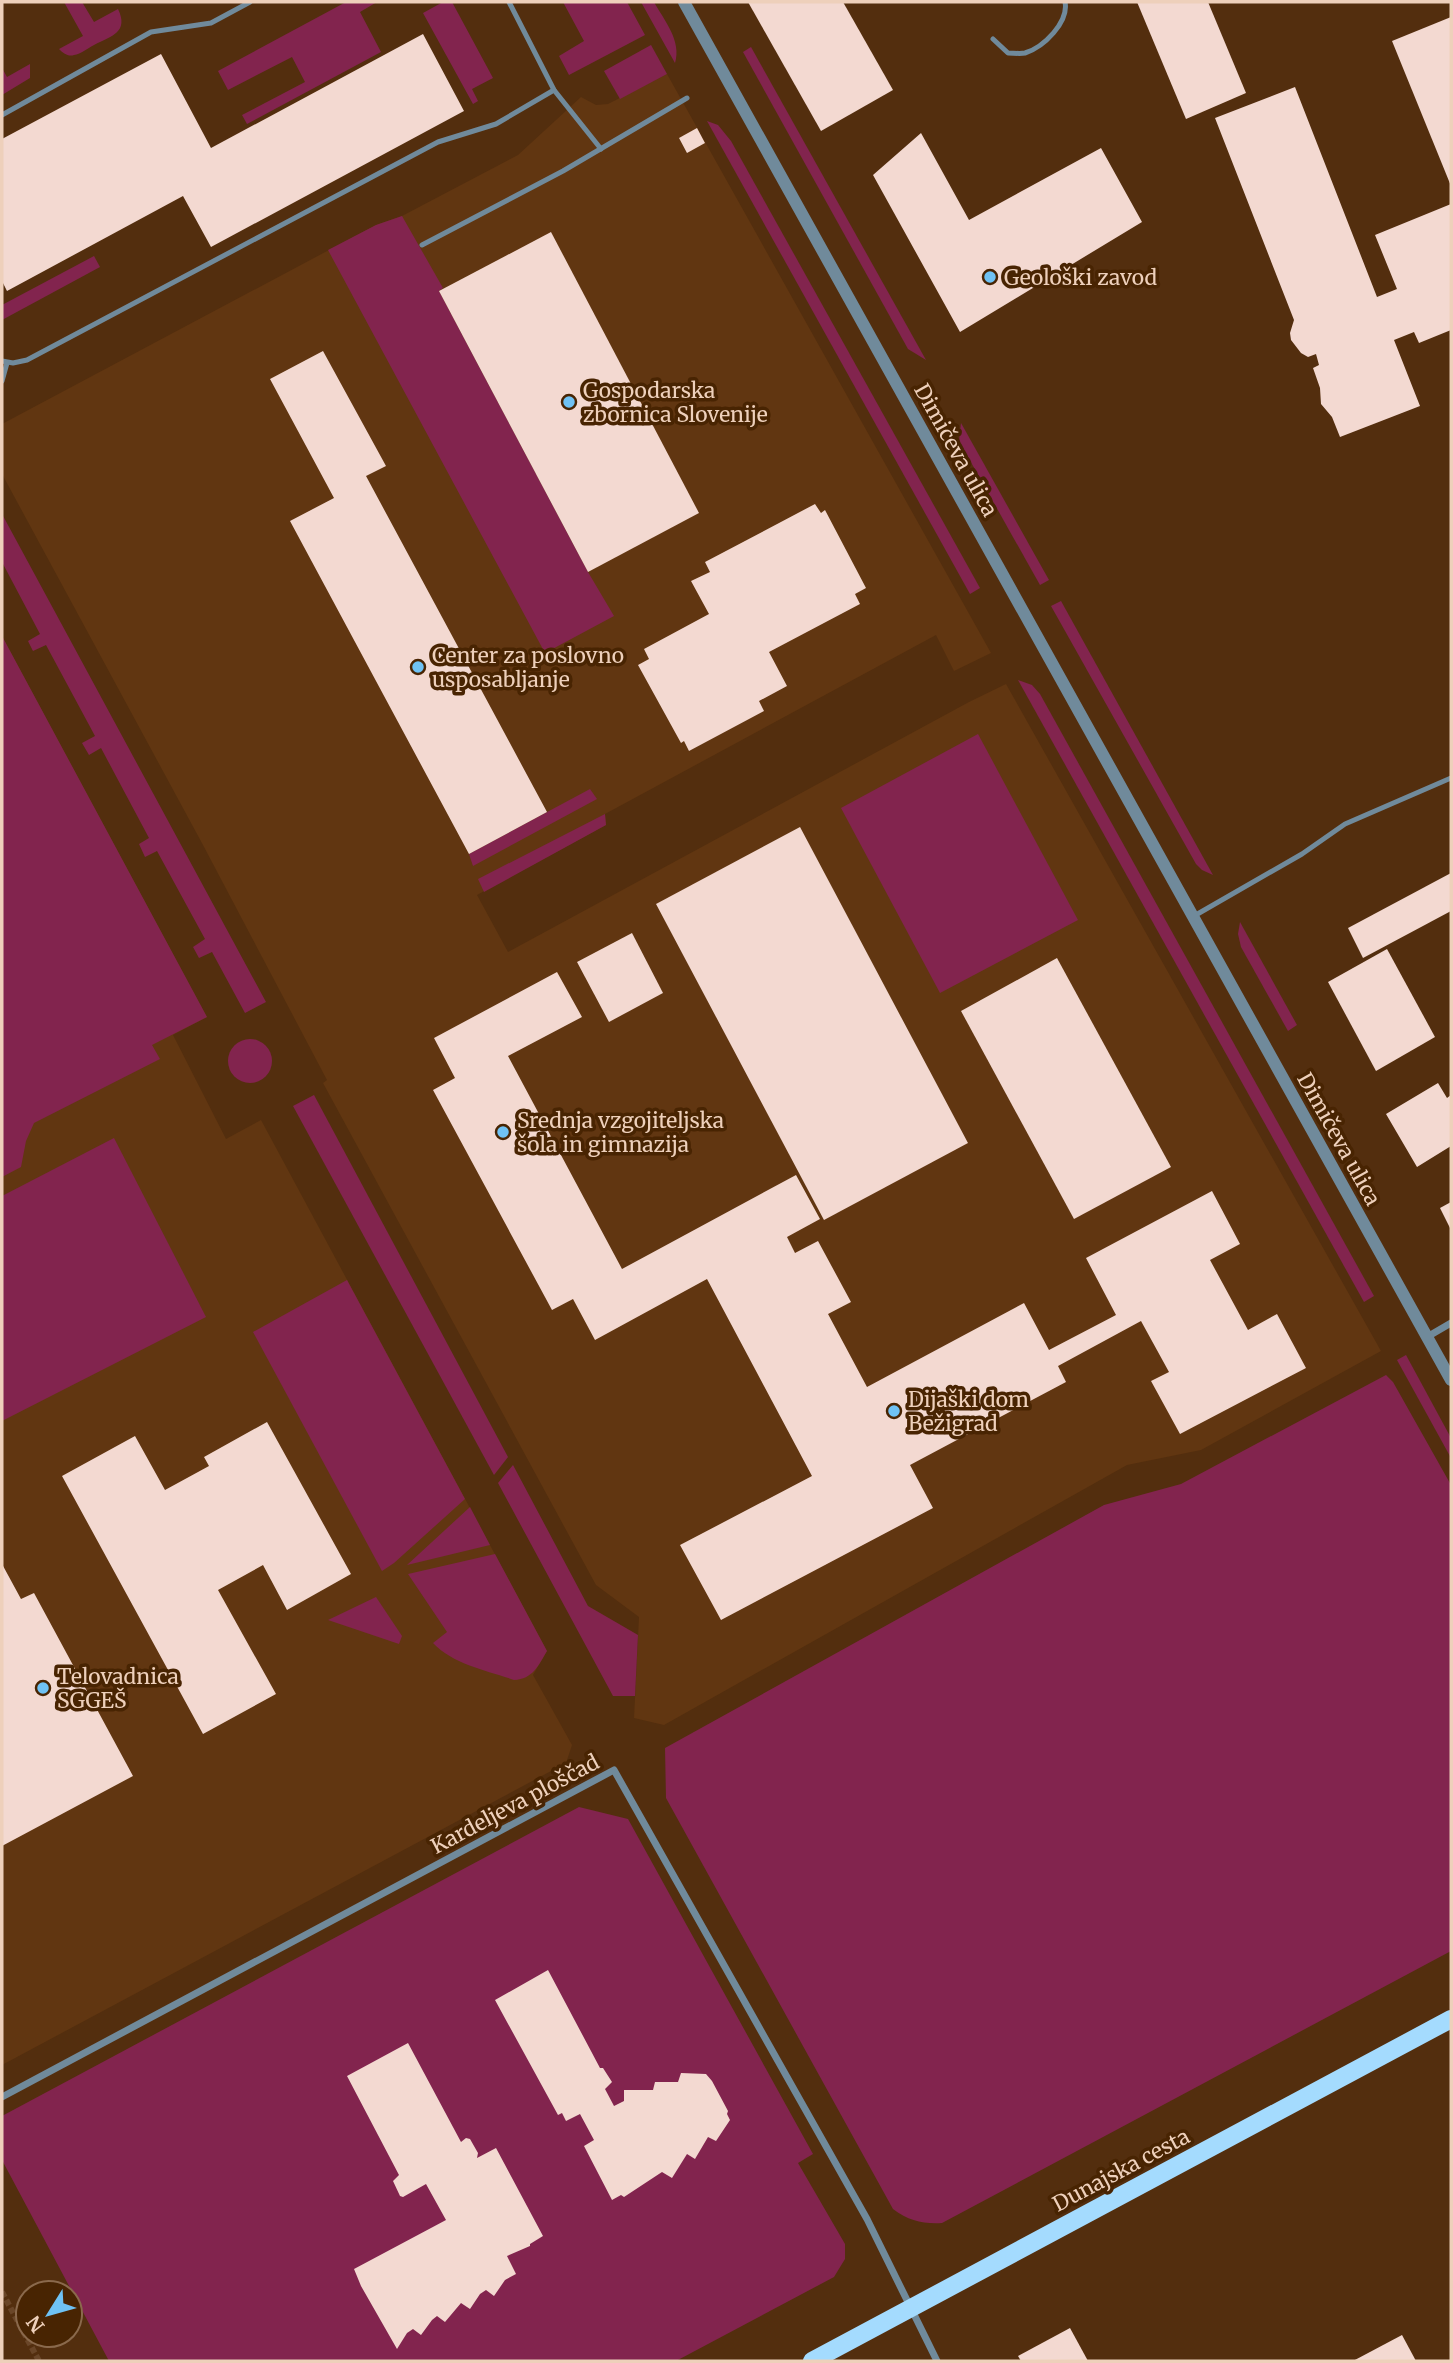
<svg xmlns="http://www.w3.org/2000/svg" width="1453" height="2363" viewBox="0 0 1453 2363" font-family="Merriweather,serif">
<rect width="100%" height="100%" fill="#532e0e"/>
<g fill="#613611">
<path d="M 667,74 L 991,653 L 954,671 L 936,635 L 605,814 L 606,825 L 477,895 L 508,952 L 969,702 L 1006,684 L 1381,1351 L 1201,1450 L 1127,1465 L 664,1725 L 634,1718 L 639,1617 L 596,1585 L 323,1083 L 327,1080 L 203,845 L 2,474 L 2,424 L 376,225 L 402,216 L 518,155 L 581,97 L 596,105 L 608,104 Z"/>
<path d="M 2,636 L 207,1017 L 173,1035 L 226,1139 L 261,1120 L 547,1651 L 533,1675 L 572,1745 L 566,1763 L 2,2065 Z"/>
</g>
<g fill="#82244e">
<path d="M 64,2 L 82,2 L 94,22 L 118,9 C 129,32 112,36 94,45 C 88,48 81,54 74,55 C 68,57 63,53 59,49 L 83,36 Z"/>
<path d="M 346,2 L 377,2 L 360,12 L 381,52 L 247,124 L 242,115 L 305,82 L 292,57 L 228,90 L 218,71 Z"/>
<path d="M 443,2 L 452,2 L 493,78 L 472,89 L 478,101 L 473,104 L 423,13 Z"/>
<path d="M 563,2 L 627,2 L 645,35 L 569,75 L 559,56 L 584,41 Z"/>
<path d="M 641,2 L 654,2 C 664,20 682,41 675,63 Z"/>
<path d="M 651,45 L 667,74 L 620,99 L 604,71 Z"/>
<path d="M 751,47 L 926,360 L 908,349 L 743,52 Z"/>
<path d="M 30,64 L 30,78 L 2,95 L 2,68 L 7,77 Z"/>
<path d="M 707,121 L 718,125 L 731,141 L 980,588 L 970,594 Z"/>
<path d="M 402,216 L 443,288 L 439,291 L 588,572 L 614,616 L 545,653 L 328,250 L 376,225 Z"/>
<path d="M 94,256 L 100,267 L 2,320 L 2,305 Z"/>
<path d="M 961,423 L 1049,580 L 1040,585 L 959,441 Z"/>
<path d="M 2,514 L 266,1002 L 245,1013 L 212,952 L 199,958 L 193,947 L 205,939 L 157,851 L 145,857 L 139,844 L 149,838 L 101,748 L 89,755 L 82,743 L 95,736 L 46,645 L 33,651 L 28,641 L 40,634 L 2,562 Z"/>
<path d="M 1061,601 L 1213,875 L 1202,870 L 1196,864 L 1051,606 Z"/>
<path d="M 2,636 L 207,1017 L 152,1045 L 160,1059 L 34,1123 L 26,1141 L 21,1167 L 2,1177 Z"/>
<path d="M 1018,680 L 1032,685 L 1040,694 L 1374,1296 L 1364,1302 Z"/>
<path d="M 978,734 L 1078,920 L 940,993 L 841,808 Z"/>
<path d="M 590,789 L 597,799 L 473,866 L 469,854 Z"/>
<path d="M 605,814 L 606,825 L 484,892 L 478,879 Z"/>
<path d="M 1240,922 L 1297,1025 L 1288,1031 L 1241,947 L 1238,934 Z"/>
<circle cx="250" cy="1061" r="22"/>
<path d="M 314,1095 L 508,1457 L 494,1475 L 293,1106 Z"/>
<path d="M 114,1138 L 206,1317 L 2,1421 L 2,1196 Z"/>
<path d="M 347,1280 L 465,1499 L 394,1563 L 382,1571 L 253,1332 Z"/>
<path d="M 1406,1355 L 1451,1438 L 1451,1458 L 1397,1360 Z"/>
<path d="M 1386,1375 L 1393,1382 L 1451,1485 L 1451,1951 L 942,2223 C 923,2224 909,2221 893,2209 L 666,1798 L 665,1748 L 1104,1505 L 1181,1484 Z"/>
<path d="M 513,1465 L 588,1606 L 638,1635 L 635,1696 L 613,1696 L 498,1483 Z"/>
<path d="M 470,1507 L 490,1545 L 407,1565 Z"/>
<path d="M 495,1554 L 547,1651 C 538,1666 533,1679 514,1680 C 486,1670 454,1665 433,1643 L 447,1632 L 408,1574 Z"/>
<path d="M 376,1597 L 402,1636 L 399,1644 L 328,1620 Z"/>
<path d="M 579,1807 L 628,1819 L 813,2154 L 798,2163 L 845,2244 L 845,2259 L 834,2277 L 676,2361 L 109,2361 L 2,2160 L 2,2116 Z"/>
</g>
<g fill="#f3d9d1">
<path d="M 748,2 L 843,2 L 893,90 L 821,131 Z"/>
<path d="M 1137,2 L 1208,2 L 1246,93 L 1186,119 Z"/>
<path d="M 1451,17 L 1451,186 L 1392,41 Z"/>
<path d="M 423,34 L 464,111 L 211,247 L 183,196 L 7,291 L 2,281 L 2,139 L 161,54 L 211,148 Z"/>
<path d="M 1295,87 L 1377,297 L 1397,289 L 1375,235 L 1451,204 L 1451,330 L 1419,343 L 1414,332 L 1394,340 L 1420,406 L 1340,437 L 1332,417 L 1321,404 L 1320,388 L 1313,368 L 1319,365 L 1316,354 L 1308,357 L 1301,353 L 1291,340 L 1290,333 L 1294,320 L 1215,118 Z"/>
<path d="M 697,128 L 705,143 L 687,153 L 679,138 Z"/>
<path d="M 921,133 L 969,220 L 1101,148 L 1142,222 L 960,332 L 873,175 Z"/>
<path d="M 551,232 L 699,513 L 588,572 L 439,291 Z"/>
<path d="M 323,351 L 386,466 L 366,476 L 547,812 L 469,854 L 290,521 L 334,498 L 270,379 Z"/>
<path d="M 815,504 L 821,513 L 825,510 L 866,588 L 855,594 L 860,604 L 769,652 L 787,686 L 759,701 L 764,711 L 689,751 L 684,741 L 681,743 L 638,665 L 649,659 L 644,649 L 709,614 L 691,581 L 710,572 L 705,562 Z"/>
<path d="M 800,827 L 968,1143 L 824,1220 L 656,904 Z"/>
<path d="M 1451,873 L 1451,911 L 1363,958 L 1348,928 Z"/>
<path d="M 632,933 L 663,993 L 609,1022 L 577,962 Z"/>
<path d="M 1387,949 L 1435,1037 L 1376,1071 L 1328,982 Z"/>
<path d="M 1057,958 L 1171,1167 L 1074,1219 L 961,1011 Z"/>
<path d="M 557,972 L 582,1017 L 508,1056 L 622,1269 L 796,1175 L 820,1219 L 787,1237 L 795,1253 L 818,1241 L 851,1302 L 828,1314 L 867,1387 L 1024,1303 L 1049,1350 L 1116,1315 L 1086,1258 L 1212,1191 L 1240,1244 L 1210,1260 L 1248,1330 L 1277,1314 L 1306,1368 L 1180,1434 L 1151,1381 L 1169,1372 L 1141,1321 L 1058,1366 L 1066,1382 L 910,1465 L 933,1508 L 721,1620 L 680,1545 L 812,1476 L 707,1279 L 595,1340 L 573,1299 L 552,1310 L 433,1090 L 455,1078 L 434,1038 Z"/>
<path d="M 1438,1083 L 1447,1098 L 1451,1095 L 1451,1146 L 1417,1167 L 1386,1114 Z"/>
<path d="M 1451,1202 L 1451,1230 L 1440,1208 Z"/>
<path d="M 267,1422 L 351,1574 L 287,1610 L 263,1565 L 218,1590 L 276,1694 L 203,1734 L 62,1476 L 135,1436 L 165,1490 L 209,1466 L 204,1457 Z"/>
<path d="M 2,1564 L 21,1599 L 34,1593 L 133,1776 L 2,1846 Z"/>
<path d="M 548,1970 L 600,2068 L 603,2068 L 612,2082 L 605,2089 L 614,2106 L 624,2101 L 624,2090 L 653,2090 L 655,2082 L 678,2082 L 681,2073 L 706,2074 L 712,2081 L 728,2111 L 727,2114 L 730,2120 L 716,2141 L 708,2137 L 695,2159 L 687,2154 L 672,2178 L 662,2172 L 624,2197 L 621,2195 L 612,2200 L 584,2146 L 594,2140 L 580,2114 L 566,2121 L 562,2113 L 558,2115 L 495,2000 Z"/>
<path d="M 408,2043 L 461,2142 L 466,2138 L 470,2139 L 478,2153 L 477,2158 L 496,2148 L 543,2236 L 530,2244 L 530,2246 L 507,2256 L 516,2274 L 505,2280 L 494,2296 L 486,2290 L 480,2294 L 470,2309 L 461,2303 L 445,2322 L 437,2316 L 432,2320 L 421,2335 L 413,2329 L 407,2333 L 397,2349 L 361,2286 L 354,2269 L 446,2220 L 426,2184 L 403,2197 L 400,2196 L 393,2181 L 399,2175 L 347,2076 Z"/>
<path d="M 1070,2328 L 1088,2361 L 1021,2361 L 1018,2356 Z"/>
<path d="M 1402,2335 L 1416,2361 L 1353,2361 Z"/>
</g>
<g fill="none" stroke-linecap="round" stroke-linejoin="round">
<path stroke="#6a4628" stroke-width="6" stroke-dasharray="6 3" stroke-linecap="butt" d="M 2,2292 L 39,2361"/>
<g stroke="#708a9b" stroke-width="5">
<path d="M 509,2 L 554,90 L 601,149"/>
<path d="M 993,39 L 1008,53 C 1013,53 1020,54 1025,53 C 1044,47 1069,22 1065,2"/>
<path d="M 2,115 L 151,32 L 211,23 L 250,2"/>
<path d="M 422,245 L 563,171 L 687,98"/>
<path d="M 2,361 L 13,363 L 27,360 L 438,142 L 496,124 L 554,90"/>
<path d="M 2,381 L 7,363"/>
<path d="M 1194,916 L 1302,854 L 1345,824 L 1451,778"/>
</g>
<g stroke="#708a9b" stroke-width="7">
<path d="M 1427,1337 L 1451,1323"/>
<path d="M 2,2097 L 614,1770 L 867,2219 L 937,2361"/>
</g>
<path stroke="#708a9b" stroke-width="12" d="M 684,2 L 1451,1380"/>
<path stroke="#a4dbfe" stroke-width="18" d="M 812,2361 L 1451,2019"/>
</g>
<g fill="#6fc2f4" stroke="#482402" stroke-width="2.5">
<circle cx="990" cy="277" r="7"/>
<circle cx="569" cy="402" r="7"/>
<circle cx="418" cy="667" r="7"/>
<circle cx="503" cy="1132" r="7"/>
<circle cx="894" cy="1411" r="7"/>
<circle cx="43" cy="1688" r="7"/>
</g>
<g text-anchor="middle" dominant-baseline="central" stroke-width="7" stroke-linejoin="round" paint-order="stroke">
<g font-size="21" fill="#eed0bb" stroke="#482402" text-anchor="start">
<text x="1004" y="277">Geološki zavod</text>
<text x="583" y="390">Gospodarska<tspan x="583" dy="24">zbornica Slovenije</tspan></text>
<text x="432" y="655">Center za poslovno<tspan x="432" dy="24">usposabljanje</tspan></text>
<text x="517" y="1120">Srednja vzgojiteljska<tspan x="517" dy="24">šola in gimnazija</tspan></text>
<text x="908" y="1399">Dijaški dom<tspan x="908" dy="24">Bežigrad</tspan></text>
<text x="57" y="1676">Telovadnica<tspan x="57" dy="24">SGGEŠ</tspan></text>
</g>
<g font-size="21" fill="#eed0bb" stroke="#482402">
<text transform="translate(956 450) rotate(61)">Dimičeva ulica</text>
<text transform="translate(1339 1139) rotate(61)">Dimičeva ulica</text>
<text transform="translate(515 1804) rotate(-28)">Kardeljeva ploščad</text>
<text transform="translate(1121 2170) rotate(-28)">Dunajska cesta</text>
</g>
</g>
<rect width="1453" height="2363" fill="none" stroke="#eed0bb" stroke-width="7"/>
<g transform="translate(49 2314) rotate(233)"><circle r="33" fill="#482402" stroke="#8a694c" stroke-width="2"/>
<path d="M0-5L12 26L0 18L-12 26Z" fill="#6fc2f4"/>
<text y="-10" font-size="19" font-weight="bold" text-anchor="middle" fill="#eed0bb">N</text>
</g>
</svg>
